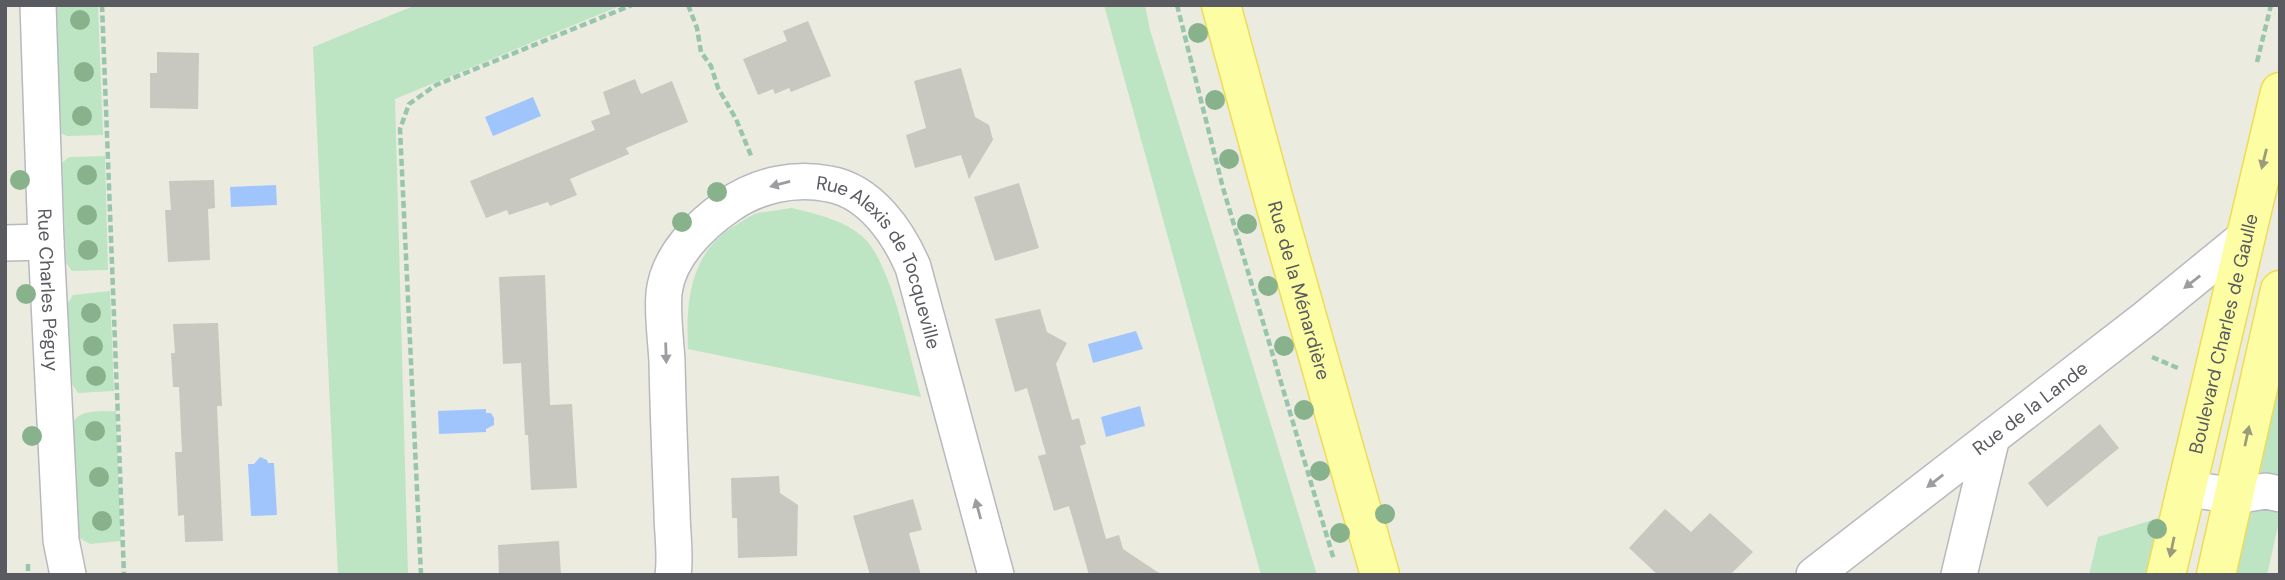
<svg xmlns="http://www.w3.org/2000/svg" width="2285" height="580" viewBox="0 0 2285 580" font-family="'DM Sans',sans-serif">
<rect width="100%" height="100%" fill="#ecebe0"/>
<g fill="#bde4c3">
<path d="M 53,5 L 98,5 L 103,135 L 67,136 L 61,133 L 58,128 Z"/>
<path d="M 416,5 L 622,5 L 395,99 L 408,575 L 338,575 L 313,47 Z"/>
<path d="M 1104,5 L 1145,5 L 1150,30 L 1317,575 L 1261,575 Z"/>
<path d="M 105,156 L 108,270 L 72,271 L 66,263 L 62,163 L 69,157 Z"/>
<path d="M 792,208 C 816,214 848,221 866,240 C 893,270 909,355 921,397 L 688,349 C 686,304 689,256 731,228 C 739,224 747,217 755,214 C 767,211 780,210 792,208 Z"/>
<path d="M 110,291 L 114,391 L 78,393 L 72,384 L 67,304 L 73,295 Z"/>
<path d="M 2280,374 L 2280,517 L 2267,575 L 2232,575 Z"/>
<path d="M 116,411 L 121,541 L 90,544 L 78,537 L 71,425 C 80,408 99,412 116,411 Z"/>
<path d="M 2165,516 L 2151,575 L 2089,575 L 2098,537 Z"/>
</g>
<g fill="#a0c5fd">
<path d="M 533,97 L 541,116 L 493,136 L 485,117 Z"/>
<path d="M 276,185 L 277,205 L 231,207 L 230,187 Z"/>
<path d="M 1136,331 L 1143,349 L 1093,363 L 1088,344 Z"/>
<path d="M 1140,406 L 1145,426 L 1106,437 L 1101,417 Z"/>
<path d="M 486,409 L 486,413 L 491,413 L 494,418 L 494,425 L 486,429 L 486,432 L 439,434 L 438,411 Z"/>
<path d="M 260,457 L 267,460 L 268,463 L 274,463 L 277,515 L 251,516 L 248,464 L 254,464 Z"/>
</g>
<g fill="#c9c8c0">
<path d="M 808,21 L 831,76 L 791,92 L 789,88 L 775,94 L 773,89 L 758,95 L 743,59 L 787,41 L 783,31 Z"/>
<path d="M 157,52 L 199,53 L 198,109 L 150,108 L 150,73 L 157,73 Z"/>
<path d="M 961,68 L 975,117 L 989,125 L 993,140 L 969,179 L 961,155 L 915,168 L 906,135 L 926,128 L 914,81 Z"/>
<path d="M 635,79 L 641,94 L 672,81 L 688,122 L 626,148 L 629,154 L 570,179 L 577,195 L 550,206 L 548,202 L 509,215 L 507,210 L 486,218 L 470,181 L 595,130 L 591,121 L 610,114 L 603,92 Z"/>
<path d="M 214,180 L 215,208 L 208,209 L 210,260 L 168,262 L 165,210 L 171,210 L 169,181 Z"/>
<path d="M 1019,183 L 1039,248 L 995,261 L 974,197 Z"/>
<path d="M 545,275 L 550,405 L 572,404 L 577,488 L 531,490 L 528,435 L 525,435 L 521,363 L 503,364 L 499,277 Z"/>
<path d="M 1040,309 L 1047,332 L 1067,343 L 1056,364 L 1072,420 L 1079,418 L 1086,444 L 1080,446 L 1106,539 L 1119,535 L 1123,549 L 1162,575 L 1089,575 L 1069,506 L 1054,511 L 1038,456 L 1046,454 L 1027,388 L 1015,392 L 995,319 Z"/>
<path d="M 218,323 L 222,406 L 217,406 L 223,541 L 185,542 L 184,515 L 178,516 L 175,452 L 182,452 L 179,387 L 173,387 L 171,353 L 175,353 L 173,324 Z"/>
<path d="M 2100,424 L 2119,448 L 2047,507 L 2028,483 Z"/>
<path d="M 779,476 L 780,493 L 798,505 L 797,556 L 738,558 L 737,518 L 732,518 L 731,478 Z"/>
<path d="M 913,499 L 922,530 L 909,533 L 921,575 L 870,575 L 853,516 Z"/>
<path d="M 1665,509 L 1691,532 L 1710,513 L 1753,552 L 1730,575 L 1658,575 L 1629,548 Z"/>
<path d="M 559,541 L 561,575 L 499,575 L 498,545 Z"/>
</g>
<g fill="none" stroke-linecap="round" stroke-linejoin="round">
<defs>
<g id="minor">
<path id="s1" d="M 38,5 L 46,242 L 61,540 L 68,575"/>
<path d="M 5,243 L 46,242"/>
<path d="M 2185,488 L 2234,496 L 2266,491 L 2280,494"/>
<path id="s2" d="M 673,575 C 676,555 672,532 672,511 C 670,461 668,412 667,362 C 666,340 662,315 664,293 C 668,256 700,225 729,205 C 758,185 795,177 829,184 C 870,191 898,232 913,267 L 996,575"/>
<path id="s3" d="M 1814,575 L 2146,318 L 2244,238"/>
<path d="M 1959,575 L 1992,437"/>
</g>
<g id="major">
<path id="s4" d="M 1221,5 L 1274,200 L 1380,575"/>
<path id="s5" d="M 2166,575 L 2280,92"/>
<path d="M 2216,575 L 2280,290"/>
</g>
</defs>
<use href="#minor" stroke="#b8b9bf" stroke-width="38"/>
<use href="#major" stroke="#eedc58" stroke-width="41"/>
<g stroke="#97c6ad" stroke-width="4.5" stroke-dasharray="7 3.5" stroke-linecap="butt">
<path d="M 102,5 L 124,575"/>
<path d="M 688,5 L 697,28 L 701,52 L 711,66 L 718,88 L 736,119 L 752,158"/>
<path d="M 1177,5 L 1223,188 L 1334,560"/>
<path d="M 2257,62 L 2271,5"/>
<path d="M 2152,357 L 2180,369"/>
<path d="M 28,564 L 28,575"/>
<path d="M 421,575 L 400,129 L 409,104 L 436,85 L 632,5"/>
</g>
<use href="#minor" stroke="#fff" stroke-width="35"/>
<use href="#major" stroke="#fdfda4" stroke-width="38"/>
</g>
<g fill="#88b28b">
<circle cx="80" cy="20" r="10"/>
<circle cx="1198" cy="33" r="10"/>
<circle cx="84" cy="72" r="10"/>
<circle cx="1215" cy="100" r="10"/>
<circle cx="82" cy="116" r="10"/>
<circle cx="1229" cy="159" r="10"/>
<circle cx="87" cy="175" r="10"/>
<circle cx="20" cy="180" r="10"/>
<circle cx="717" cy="192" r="10"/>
<circle cx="87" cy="215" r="10"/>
<circle cx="682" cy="222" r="10"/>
<circle cx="1247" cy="224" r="10"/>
<circle cx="88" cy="250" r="10"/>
<circle cx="1268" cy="286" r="10"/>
<circle cx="26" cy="294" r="10"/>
<circle cx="91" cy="313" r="10"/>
<circle cx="93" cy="346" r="10"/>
<circle cx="1284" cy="346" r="10"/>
<circle cx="96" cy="376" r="10"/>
<circle cx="1304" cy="410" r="10"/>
<circle cx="95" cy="431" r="10"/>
<circle cx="32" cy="436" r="10"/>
<circle cx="1320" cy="471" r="10"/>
<circle cx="99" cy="477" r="10"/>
<circle cx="1385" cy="514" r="10"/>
<circle cx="102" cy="521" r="10"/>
<circle cx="2157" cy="529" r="10"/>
<circle cx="1340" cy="533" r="10"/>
</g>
<defs><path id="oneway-solid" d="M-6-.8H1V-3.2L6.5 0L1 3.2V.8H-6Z" transform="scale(1.75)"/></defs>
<g fill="#9b9c7c">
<use href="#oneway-solid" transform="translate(2264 159) rotate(104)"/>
<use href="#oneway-solid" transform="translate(2247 436) rotate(-78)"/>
<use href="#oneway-solid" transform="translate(2172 547) rotate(102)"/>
</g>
<g fill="#9b9da0">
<use href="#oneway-solid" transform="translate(780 184) rotate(165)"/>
<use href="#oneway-solid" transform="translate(2192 282) rotate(142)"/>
<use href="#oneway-solid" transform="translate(666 353) rotate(88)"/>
<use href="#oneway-solid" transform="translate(1935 481) rotate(142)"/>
<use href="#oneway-solid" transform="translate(978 509) rotate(-105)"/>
</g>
<g text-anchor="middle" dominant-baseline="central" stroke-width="6" stroke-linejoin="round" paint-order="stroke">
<g font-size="19" fill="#595b61" stroke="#fff">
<text stroke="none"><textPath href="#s2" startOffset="597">Rue Alexis de Tocqueville</textPath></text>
<text stroke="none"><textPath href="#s1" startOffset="285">Rue Charles Péguy</textPath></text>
<text stroke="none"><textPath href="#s4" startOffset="296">Rue de la Ménardière</textPath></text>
<text stroke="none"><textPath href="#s5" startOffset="248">Boulevard Charles de Gaulle</textPath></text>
<text stroke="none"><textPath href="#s3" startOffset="273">Rue de la Lande</textPath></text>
</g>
</g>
<rect width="2285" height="580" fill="none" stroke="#595b61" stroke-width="14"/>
</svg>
